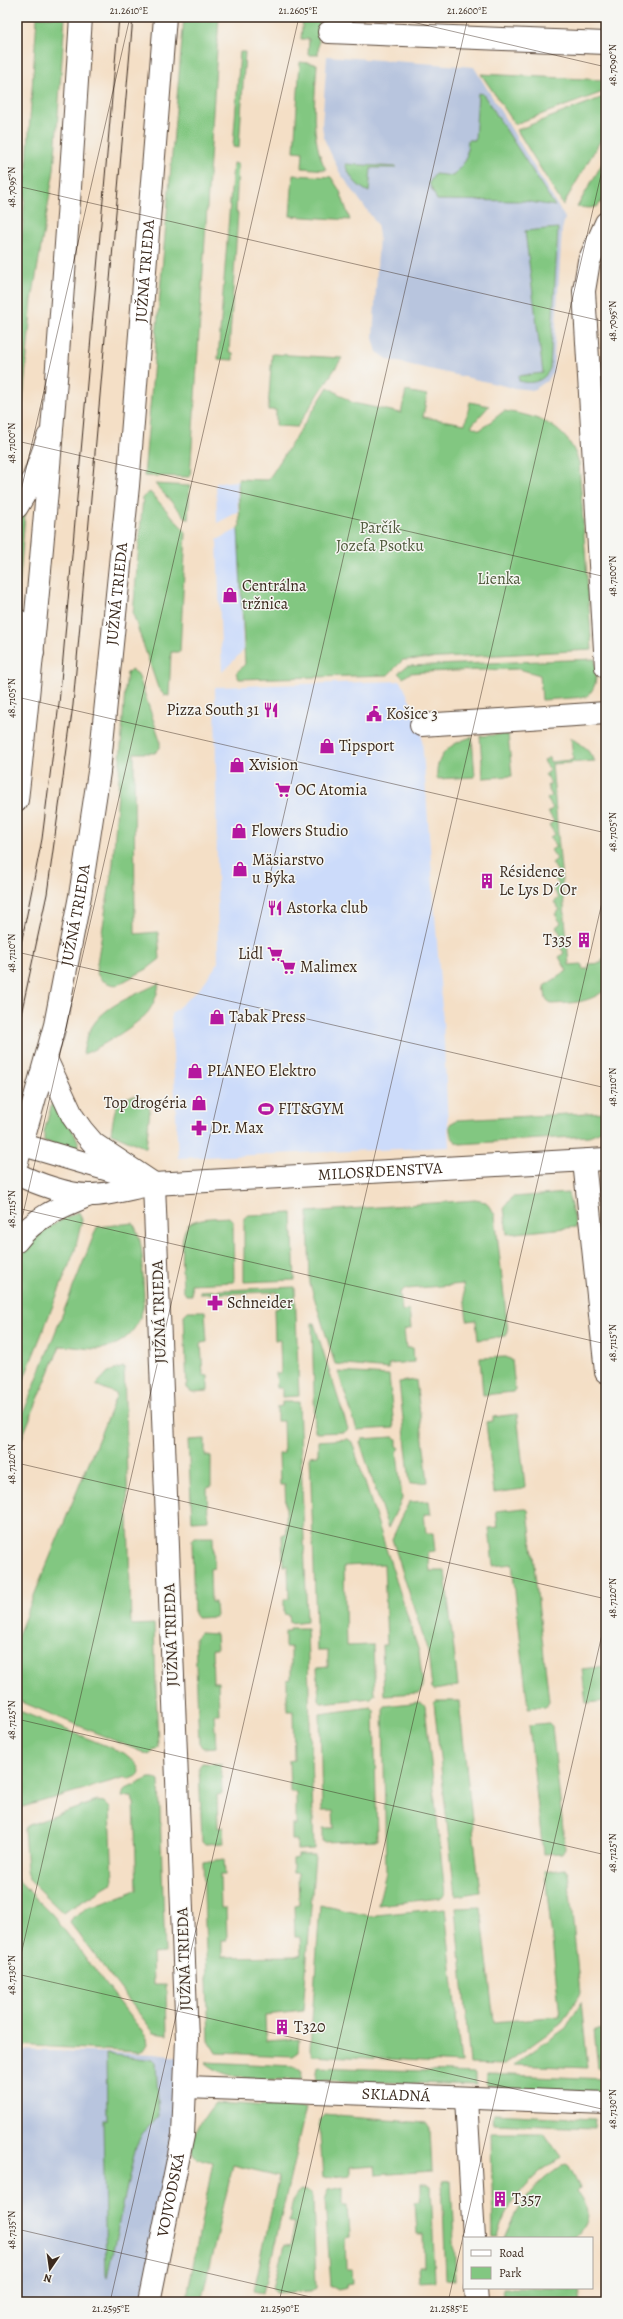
<svg xmlns="http://www.w3.org/2000/svg" width="623" height="2319" viewBox="0 0 623 2319" font-family="Alegreya,serif">
<rect width="100%" height="100%" fill="#f6f6f2"/>
<filter id="ink" filterUnits="userSpaceOnUse"><feTurbulence type="fractalNoise" baseFrequency=".025" numOctaves="2"/><feDisplacementMap in="SourceGraphic" scale="8" xChannelSelector="R" yChannelSelector="G"/><feConvolveMatrix kernelMatrix="1 2 1 2 8 2 1 2 1" color-interpolation-filters="sRGB"/></filter>
<filter id="wash" filterUnits="userSpaceOnUse"><feTurbulence type="fractalNoise" baseFrequency=".012" numOctaves="4" result="noise"/><feDisplacementMap in="SourceGraphic" scale="16" xChannelSelector="R" yChannelSelector="G"/><feGaussianBlur stdDeviation="0.9" result="paint"/><feColorMatrix in="noise" values="0 0 0 0 0 0 0 0 0 0 0 0 0 0 0 0 0 1.4 0 .05"/><feComposite in="paint" operator="in"/></filter>
<g filter="url(#wash)">
<rect width="100%" height="100%" fill="#f4dfc6"/>
<g fill="#ccdbfa">
<path d="M 237,481 L 238,512 L 217,523 L 216,483 Z"/>
<path d="M 238,529 L 243,651 L 222,672 L 217,540 Z"/>
<path d="M 401,681 L 421,725 L 443,1022 L 449,1147 L 178,1158 L 171,1014 L 201,987 L 218,963 L 215,687 Z"/>
</g>
<g fill="#b8c5de">
<path d="M 327,56 L 474,67 L 565,218 L 562,230 L 553,372 L 547,381 L 533,390 L 514,388 L 389,360 L 377,352 L 373,338 L 379,235 L 377,224 L 340,173 L 324,139 L 322,125 Z"/>
<path d="M 17,2050 L 154,2054 L 187,2058 L 149,2302 L 17,2302 Z"/>
</g>
<g fill="#82c781" stroke="#5e7850">
<path d="M 37,17 L 65,17 L 54,170 L 32,300 L 17,466 L 17,307 Z"/>
<path d="M 184,17 L 219,17 L 190,477 L 144,476 Z"/>
<path d="M 303,17 L 320,17 L 318,55 L 308,55 L 309,39 L 301,39 Z"/>
<path d="M 240,52 L 245,52 L 239,148 L 233,147 Z"/>
<path d="M 300,62 L 317,64 C 315,100 309,136 326,170 L 302,168 L 303,152 L 294,151 Z"/>
<path d="M 481,74 L 606,80 L 606,91 L 515,124 Z"/>
<path d="M 478,93 L 483,94 L 555,206 L 524,201 L 437,200 L 429,183 L 435,174 L 453,176 L 466,160 L 468,140 L 475,140 Z"/>
<path d="M 606,96 L 606,131 L 563,205 L 517,130 Z"/>
<path d="M 606,157 C 606,169 610,202 595,207 C 590,209 582,207 577,207 Z"/>
<path d="M 233,163 L 238,164 L 236,212 L 238,213 L 229,352 L 233,353 L 233,360 L 218,359 Z"/>
<path d="M 345,164 L 397,167 L 396,168 L 371,168 L 369,192 C 356,186 350,177 345,164 Z"/>
<path d="M 293,175 L 331,177 L 340,191 L 350,220 L 290,216 Z"/>
<path d="M 558,228 L 550,368 C 545,381 532,385 519,381 L 518,376 L 543,373 L 525,231 Z"/>
<path d="M 272,354 L 342,358 L 297,427 L 276,426 L 276,410 L 268,410 Z"/>
<path d="M 328,387 L 353,403 L 401,413 L 406,391 L 427,395 L 423,417 L 465,424 L 470,402 L 489,406 L 471,426 L 480,430 L 504,411 C 539,416 568,426 579,463 L 592,650 L 403,660 L 388,675 L 239,679 L 236,673 L 245,664 L 238,529 L 240,526 L 238,479 L 268,480 Z"/>
<path d="M 155,484 L 190,486 L 188,520 Z"/>
<path d="M 150,492 L 186,532 L 180,652 L 171,652 L 169,696 L 164,695 L 158,688 L 133,614 L 143,497 Z"/>
<path d="M 25,513 L 18,604 L 17,607 L 17,518 Z"/>
<path d="M 595,659 C 596,674 599,686 586,697 L 542,700 L 540,675 L 519,669 L 423,672 L 410,673 L 403,678 L 398,673 L 407,666 Z"/>
<path d="M 131,669 L 138,674 L 160,740 L 160,748 L 155,753 L 134,753 L 135,934 L 158,932 L 160,959 L 147,969 L 117,985 C 107,984 98,980 96,970 L 113,863 L 125,689 L 127,673 Z"/>
<path d="M 508,734 L 512,776 L 483,778 L 480,736 Z"/>
<path d="M 472,737 L 475,777 L 437,779 C 435,754 451,743 472,737 Z"/>
<path d="M 571,738 L 586,748 L 595,761 L 552,764 L 569,965 L 582,964 L 582,969 L 589,969 L 589,964 L 602,963 L 602,959 L 606,959 L 606,989 C 590,1003 572,1003 552,1004 L 546,999 L 544,986 L 567,971 L 559,957 L 564,953 L 556,940 L 562,936 L 556,927 L 561,923 L 555,914 L 560,910 L 554,902 L 559,898 L 553,889 L 559,885 L 553,876 L 558,872 L 552,863 L 557,859 L 551,850 L 556,847 L 550,837 L 555,834 L 549,825 L 554,821 L 548,812 L 553,808 L 547,799 L 552,796 L 547,786 L 551,783 L 545,774 L 550,770 L 544,761 L 549,757 L 550,762 L 573,760 Z"/>
<path d="M 159,983 C 158,993 154,1004 148,1012 C 141,1022 95,1051 83,1054 C 89,1008 123,1002 159,983 Z"/>
<path d="M 54,1096 L 78,1141 L 78,1151 L 44,1141 L 44,1132 Z"/>
<path d="M 135,1096 L 142,1099 L 150,1109 L 146,1148 L 111,1133 C 115,1114 112,1098 135,1096 Z"/>
<path d="M 606,1112 L 606,1125 L 599,1132 L 589,1136 L 460,1144 C 452,1141 449,1133 450,1124 L 457,1120 Z"/>
<path d="M 568,1193 L 576,1227 L 507,1234 L 504,1208 L 512,1197 Z"/>
<path d="M 475,1200 L 486,1202 L 495,1215 L 508,1332 L 506,1336 L 478,1340 L 476,1320 L 467,1321 L 463,1284 L 407,1289 L 400,1292 L 402,1311 L 409,1310 L 411,1328 L 404,1330 L 406,1348 L 413,1348 L 414,1362 L 389,1364 L 389,1369 L 335,1364 L 310,1284 L 308,1212 Z"/>
<path d="M 79,1212 L 82,1220 L 75,1250 L 17,1396 L 17,1264 C 31,1237 52,1223 79,1212 Z"/>
<path d="M 292,1213 L 295,1280 L 244,1282 L 244,1218 L 249,1215 Z"/>
<path d="M 229,1217 L 233,1221 L 234,1282 L 191,1284 L 192,1295 L 186,1295 L 183,1290 C 183,1274 176,1230 192,1222 C 203,1217 217,1218 229,1217 Z"/>
<path d="M 133,1223 C 143,1240 142,1257 143,1277 C 143,1286 145,1298 143,1307 C 139,1330 121,1348 97,1349 C 84,1349 72,1346 60,1346 L 17,1450 L 17,1429 L 97,1227 Z"/>
<path d="M 295,1287 L 299,1396 L 282,1397 L 282,1388 L 277,1388 L 276,1373 L 281,1373 L 280,1340 L 275,1340 L 274,1309 L 279,1308 L 278,1292 L 200,1294 L 200,1291 Z"/>
<path d="M 188,1311 L 205,1311 L 207,1342 L 201,1343 L 203,1375 L 208,1376 L 208,1391 L 192,1392 L 187,1388 L 184,1315 Z"/>
<path d="M 312,1323 L 314,1323 L 348,1429 L 345,1432 L 318,1433 L 315,1431 Z"/>
<path d="M 506,1357 L 512,1360 L 515,1389 L 513,1392 L 483,1395 L 480,1358 Z"/>
<path d="M 124,1367 L 131,1625 L 154,1624 L 158,1747 L 149,1755 L 17,1700 L 17,1637 L 117,1394 L 96,1385 L 108,1372 Z"/>
<path d="M 338,1372 L 389,1375 L 394,1428 L 357,1430 Z"/>
<path d="M 416,1380 L 428,1482 L 410,1484 L 399,1382 Z"/>
<path d="M 282,1402 L 299,1402 L 307,1621 L 290,1623 L 289,1615 L 284,1614 L 284,1599 L 289,1599 L 288,1566 L 283,1566 L 282,1535 L 287,1534 L 285,1485 L 280,1485 L 279,1454 L 284,1453 L 283,1421 L 277,1421 L 277,1407 L 282,1406 Z"/>
<path d="M 517,1414 L 525,1486 L 523,1489 L 494,1493 L 486,1422 L 493,1421 L 493,1417 Z"/>
<path d="M 393,1437 L 397,1439 L 397,1446 L 400,1448 L 397,1452 L 402,1499 L 388,1528 L 360,1442 L 362,1439 Z"/>
<path d="M 205,1439 L 205,1456 L 211,1456 L 211,1487 L 207,1488 L 208,1520 L 192,1521 L 188,1440 Z"/>
<path d="M 348,1439 L 352,1442 L 419,1652 L 423,1687 L 419,1693 L 384,1695 L 382,1645 L 387,1645 L 384,1564 L 344,1566 L 346,1646 L 373,1645 L 375,1694 L 371,1698 L 321,1703 L 319,1699 L 317,1668 L 328,1667 L 328,1651 L 317,1651 L 310,1456 L 318,1455 L 318,1441 Z"/>
<path d="M 429,1501 L 431,1514 L 424,1514 L 426,1533 L 433,1533 L 435,1551 L 428,1552 L 430,1571 L 445,1571 L 458,1686 L 434,1690 L 432,1688 L 428,1652 L 392,1539 L 409,1502 Z"/>
<path d="M 524,1508 L 528,1510 L 549,1701 L 546,1706 L 528,1708 L 512,1564 L 493,1566 L 489,1528 L 498,1527 L 496,1511 Z"/>
<path d="M 195,1537 L 213,1537 L 214,1568 L 210,1569 L 211,1602 L 215,1602 L 216,1617 L 197,1618 L 194,1614 L 192,1540 Z"/>
<path d="M 290,1628 L 307,1628 L 314,1849 L 297,1850 L 297,1840 L 292,1840 L 292,1825 L 296,1825 L 296,1792 L 290,1792 L 289,1761 L 294,1760 L 293,1711 L 287,1711 L 287,1680 L 291,1679 L 291,1647 L 285,1647 L 285,1631 L 290,1631 Z"/>
<path d="M 200,1633 L 216,1634 L 217,1649 L 212,1649 L 213,1682 L 218,1682 L 219,1714 L 214,1714 L 216,1747 L 203,1748 L 199,1744 L 195,1638 Z"/>
<path d="M 605,1666 L 606,1701 L 586,1703 L 582,1669 Z"/>
<path d="M 436,1701 L 459,1701 L 480,1892 L 455,1896 L 434,1703 Z"/>
<path d="M 420,1702 L 425,1706 L 445,1894 L 440,1898 L 378,1905 L 386,1872 L 383,1709 L 385,1706 Z"/>
<path d="M 371,1707 L 374,1710 L 377,1840 L 323,1842 L 323,1828 L 334,1828 L 333,1811 L 322,1811 L 320,1714 Z"/>
<path d="M 17,1710 L 124,1753 C 133,1760 152,1774 129,1779 L 126,1777 L 19,1808 L 17,1816 Z"/>
<path d="M 549,1723 L 552,1726 L 565,1848 L 562,1853 L 543,1854 L 529,1725 Z"/>
<path d="M 202,1763 L 221,1764 L 222,1794 L 217,1795 L 218,1828 L 223,1827 L 224,1843 L 205,1844 L 202,1841 L 199,1767 Z"/>
<path d="M 149,1778 L 154,1778 L 159,1781 L 165,1953 L 152,1954 L 153,1985 L 166,1985 L 167,2035 L 154,2033 L 70,1923 L 73,1917 L 92,1905 L 92,1907 L 137,1890 L 134,1802 L 133,1802 L 132,1797 L 122,1797 L 124,1790 Z"/>
<path d="M 97,1801 L 104,1802 L 110,1808 L 113,1883 L 63,1913 L 29,1880 L 27,1870 L 24,1829 L 29,1825 Z"/>
<path d="M 298,1855 L 315,1855 L 303,2011 L 265,2015 L 266,2041 L 299,2039 L 298,2052 L 292,2056 L 216,2053 L 209,2041 L 203,1862 L 224,1859 L 225,1875 L 220,1875 L 221,1908 L 226,1908 L 227,1940 L 222,1940 L 222,1957 L 295,1956 L 301,1954 L 300,1937 L 295,1937 L 294,1906 L 299,1905 L 298,1873 L 293,1873 L 293,1859 L 298,1858 Z"/>
<path d="M 565,1869 L 568,1873 L 580,1993 L 561,2024 L 504,2065 L 470,2064 L 456,1908 L 481,1907 L 494,2022 L 560,2016 L 545,1872 Z"/>
<path d="M 17,1879 L 52,1914 L 147,2038 L 148,2044 L 145,2049 L 139,2052 L 17,2045 Z"/>
<path d="M 320,1905 L 375,1917 L 376,1915 L 445,1908 L 461,2063 L 312,2055 L 310,2049 Z"/>
<path d="M 581,2002 L 588,2068 L 513,2065 L 566,2028 Z"/>
<path d="M 606,2029 L 606,2069 L 598,2069 L 594,2030 Z"/>
<path d="M 106,2054 L 153,2060 L 156,2063 L 159,2116 L 142,2134 L 136,2146 L 107,2277 L 106,2275 L 103,2120 L 107,2119 Z"/>
<path d="M 205,2062 L 294,2066 L 302,2072 L 301,2080 C 271,2078 229,2084 205,2062 Z"/>
<path d="M 318,2067 L 476,2073 L 476,2085 L 316,2080 Z"/>
<path d="M 487,2074 L 606,2079 L 606,2093 L 486,2086 Z"/>
<path d="M 215,2103 L 306,2108 L 264,2292 L 254,2290 L 279,2176 L 233,2165 L 201,2302 L 186,2302 L 213,2162 C 210,2161 205,2161 201,2159 C 178,2150 206,2114 215,2103 Z"/>
<path d="M 494,2114 L 595,2119 L 594,2128 L 493,2124 Z"/>
<path d="M 324,2115 L 426,2123 L 430,2129 L 432,2171 L 375,2175 L 374,2165 L 350,2167 L 350,2175 L 323,2178 L 319,2120 Z"/>
<path d="M 491,2133 L 544,2133 L 561,2157 C 556,2163 547,2166 541,2171 C 520,2189 504,2211 498,2238 L 493,2238 Z"/>
<path d="M 565,2164 L 568,2165 L 580,2188 L 577,2191 C 584,2199 587,2206 587,2216 C 586,2224 579,2236 571,2238 C 559,2241 520,2238 505,2238 C 520,2202 532,2185 565,2164 Z"/>
<path d="M 17,2178 L 20,2297 L 17,2294 Z"/>
<path d="M 451,2181 L 456,2280 L 446,2279 L 442,2182 Z"/>
<path d="M 421,2183 L 427,2183 L 431,2186 L 435,2281 L 419,2282 L 418,2266 L 424,2266 L 423,2234 L 417,2234 L 415,2202 L 421,2201 Z"/>
<path d="M 343,2187 L 343,2205 L 348,2205 L 350,2236 L 345,2237 L 346,2269 L 352,2269 L 353,2284 L 347,2285 L 347,2288 L 338,2290 L 331,2286 L 325,2201 L 329,2190 Z"/>
<path d="M 301,2190 L 310,2192 L 313,2198 L 316,2287 L 311,2291 L 276,2293 L 273,2288 L 284,2245 L 290,2246 L 295,2224 L 289,2223 C 291,2212 291,2195 301,2190 Z"/>
<path d="M 502,2288 L 579,2288 L 581,2302 L 504,2302 Z"/>
</g>
</g>
<g filter="url(#ink)">
<g fill="none" stroke-linecap="round" stroke-linejoin="round">
<defs>
<g id="minor">
<path d="M 329,32 L 606,43"/>
<path d="M 606,223 L 589,261 L 584,291 L 606,667"/>
<path d="M 17,507 L 33,480 L 48,437"/>
<path d="M 17,620 L 33,653"/>
<path d="M 421,725 L 606,713"/>
<path d="M 46,1059 L 73,1117 L 82,1130 L 94,1144 L 154,1184"/>
<path d="M 17,1146 L 30,1147 L 136,1178"/>
<path d="M 584,1161 L 606,1372"/>
<path id="s1" d="M 17,1174 C 35,1183 70,1196 91,1195 C 111,1195 134,1187 154,1184 L 606,1159"/>
<path d="M 17,1241 C 36,1216 61,1207 90,1195"/>
<path id="s2" d="M 186,2087 L 606,2103"/>
<path d="M 466,2099 L 474,2238"/>
<path d="M 476,2288 L 477,2302"/>
<path id="s3" d="M 149,2302 L 183,2135 L 187,2039 L 154,1184"/>
</g>
<g id="tertiary">
<path d="M 17,800 C 46,540 65,278 81,17"/>
<path id="s4" d="M 17,1162 L 55,1025 L 80,896 L 99,772 L 128,486 L 165,17"/>
</g>
</defs>
<use href="#minor" stroke="#574537" stroke-width="24"/>
<use href="#tertiary" stroke="#574537" stroke-width="24"/>
<use href="#minor" stroke="#fff" stroke-width="22"/>
<use href="#tertiary" stroke="#fff" stroke-width="22"/>
<g stroke="#3b2a1e" stroke-width="1">
<path d="M 17,964 L 42,839 L 59,704 L 119,17"/>
<path d="M 17,1033 L 47,894 L 73,705 L 133,17"/>
</g>
</g>
</g>
<path fill="none" stroke="#3b2a1e" stroke-width="1" stroke-opacity="0.45" d="M 391,17 L 606,67M 17,186 L 606,322M 17,441 L 606,577M 17,508 L 130,17M 17,697 L 606,833M 17,952 L 606,1088M 17,1208 L 606,1344M 17,1240 L 299,17M 17,1463 L 606,1599M 17,1719 L 606,1855M 17,1972 L 468,17M 17,1974 L 606,2110M 17,2229 L 332,2302M 110,2302 L 606,153M 279,2302 L 606,885M 448,2302 L 606,1617"/>
<defs>
<symbol id="shop-bare" viewBox="-9 -9 18 18"><path d="M-5-2.5h2.3a2.7 3.5 0 0 1 5.4 0H5L5.5 6h-11ZM-1.5-2.5h3a1.5 2.3 0 0 0-3 0Z" fill="#b5179e" stroke="#f6f6f2" stroke-width="2.5" paint-order="stroke"/></symbol>
<symbol id="restaurant-bare" viewBox="-9 -9 18 18"><path d="M-5-6h1v4h1v-4h1v4h1v-4h1v5L-1.5 .5V6h-2V.5L-5-1ZM5-6V6H3V1.5H1.5Q1.5-4 5-6Z" fill="#b5179e" stroke="#f6f6f2" stroke-width="2.5" paint-order="stroke"/></symbol>
<symbol id="civic-bare" viewBox="-9 -9 18 18"><path d="M-.6-6.5H3V-4.5H.6V-3L4-1V1h2V6H-6V1h2V-1L-.6-3ZM-1.2 2.5V6h2.4V2.5Z" fill="#b5179e" stroke="#f6f6f2" stroke-width="2.5" paint-order="stroke"/></symbol>
<symbol id="supermarket-bare" viewBox="-9 -9 18 18"><path d="M-6-5.5h2.5l.6 2H6L4.5 2H-2.5L-4.4-4H-6ZM-1.5 3.2a1.3 1.3 0 1 0 .1 0ZM3 3.2a1.3 1.3 0 1 0 .1 0Z" fill="#b5179e" stroke="#f6f6f2" stroke-width="2.5" paint-order="stroke"/></symbol>
<symbol id="building-bare" viewBox="-9 -9 18 18"><path d="M-4-6H4V6H1V3H-1V6H-4ZM-2.5-4.3h1.7v1.8h-1.7ZM.8-4.3h1.7v1.8H.8ZM-2.5-1h1.7V.8h-1.7ZM.8-1h1.7V.8H.8Z" fill="#b5179e" stroke="#f6f6f2" stroke-width="2.5" paint-order="stroke"/></symbol>
<symbol id="stadium-bare" viewBox="-9 -9 18 18"><path d="M0-5a6.5 5 0 1 0 0 10a6.5 5 0 1 0 0-10ZM-3.5-1.8h7v3.6h-7Z" fill="#b5179e" stroke="#f6f6f2" stroke-width="2.5" paint-order="stroke"/></symbol>
<symbol id="pharmacy-bare" viewBox="-9 -9 18 18"><path d="M-2-6h4v4h4v4h-4v4h-4v-4h-4v-4h4Z" fill="#b5179e" stroke="#f6f6f2" stroke-width="2.5" paint-order="stroke"/></symbol>
</defs>
<g fill-rule="evenodd">
<use href="#shop-bare" x="219" y="584" width="22" height="22"/>
<use href="#restaurant-bare" x="260" y="699" width="22" height="22"/>
<use href="#civic-bare" x="363" y="703" width="22" height="22"/>
<use href="#shop-bare" x="316" y="735" width="22" height="22"/>
<use href="#shop-bare" x="226" y="754" width="22" height="22"/>
<use href="#supermarket-bare" x="272" y="779" width="22" height="22"/>
<use href="#shop-bare" x="228" y="820" width="22" height="22"/>
<use href="#shop-bare" x="229" y="858" width="22" height="22"/>
<use href="#building-bare" x="476" y="870" width="22" height="22"/>
<use href="#restaurant-bare" x="264" y="897" width="22" height="22"/>
<use href="#building-bare" x="573" y="929" width="22" height="22"/>
<use href="#supermarket-bare" x="264" y="943" width="22" height="22"/>
<use href="#supermarket-bare" x="277" y="956" width="22" height="22"/>
<use href="#shop-bare" x="206" y="1006" width="22" height="22"/>
<use href="#shop-bare" x="184" y="1060" width="22" height="22"/>
<use href="#shop-bare" x="188" y="1092" width="22" height="22"/>
<use href="#stadium-bare" x="255" y="1098" width="22" height="22"/>
<use href="#pharmacy-bare" x="188" y="1117" width="22" height="22"/>
<use href="#pharmacy-bare" x="204" y="1292" width="22" height="22"/>
<use href="#building-bare" x="271" y="2016" width="22" height="22"/>
<use href="#building-bare" x="489" y="2188" width="22" height="22"/>
</g>
<g text-anchor="middle" dominant-baseline="central" stroke-width="3" stroke-linejoin="round" paint-order="stroke">
<g font-size="16" fill="#3b2a1e" stroke="#f6f6f2">
<text stroke="none"><textPath href="#s4" startOffset="902">JUŽNÁ TRIEDA</textPath></text>
<text stroke="none"><textPath href="#s4" startOffset="578">JUŽNÁ TRIEDA</textPath></text>
<text stroke="none"><textPath href="#s4" startOffset="254">JUŽNÁ TRIEDA</textPath></text>
<text stroke="none"><textPath href="#s1" startOffset="368">MILOSRDENSTVA</textPath></text>
<text transform="translate(159 1312) rotate(-92)">JUŽNÁ TRIEDA</text>
<text transform="translate(171 1635) rotate(-92)">JUŽNÁ TRIEDA</text>
<text transform="translate(184 1959) rotate(-92)">JUŽNÁ TRIEDA</text>
<text stroke="none"><textPath href="#s2" startOffset="210">SKLADNÁ</textPath></text>
<text stroke="none"><textPath href="#s3" startOffset="109">VOJVODSKÁ</textPath></text>
</g>
<g font-size="16" fill="#50593c" stroke="#f6f6f2">
<text x="380" y="528">Parčík<tspan x="380" dy="18">Jozefa Psotku</tspan></text>
<text x="499" y="579">Lienka</text>
</g>
<g font-size="16" fill="#3b2a1e" stroke="#f6f6f2" text-anchor="start">
<text x="242" y="586">Centrálna<tspan x="242" dy="18">tržnica</tspan></text>
<text x="259" y="710" text-anchor="end">Pizza South 31</text>
<text x="386" y="714">Košice 3</text>
<text x="339" y="746">Tipsport</text>
<text x="249" y="765">Xvision</text>
<text x="295" y="790">OC Atomia</text>
<text x="251" y="831">Flowers Studio</text>
<text x="252" y="860">Mäsiarstvo<tspan x="252" dy="18">u Býka</tspan></text>
<text x="499" y="872">Résidence<tspan x="499" dy="18">Le Lys D´Or</tspan></text>
<text x="287" y="908">Astorka club</text>
<text x="572" y="940" text-anchor="end">T335</text>
<text x="263" y="954" text-anchor="end">Lidl</text>
<text x="300" y="967">Malimex</text>
<text x="229" y="1017">Tabak Press</text>
<text x="207" y="1071">PLANEO Elektro</text>
<text x="187" y="1103" text-anchor="end">Top drogéria</text>
<text x="278" y="1109">FIT&amp;GYM</text>
<text x="211" y="1128">Dr. Max</text>
<text x="227" y="1303">Schneider</text>
<text x="294" y="2027">T320</text>
<text x="512" y="2199">T357</text>
</g>
</g>
<rect width="623" height="2319" fill="none" stroke="#f6f6f2" stroke-width="44"/>
<rect x="463" y="2237" width="130" height="52" fill="#f6f6f2" stroke="#aba49d"/>
<rect x="471" y="2250" width="20" height="6" fill="#ffffff" stroke="#aba49d"/>
<text x="499" y="2257" font-size="12" fill="#3b2a1e">Road</text>
<rect x="471" y="2267" width="20" height="12" fill="#82c781" stroke="#aba49d"/>
<text x="499" y="2277" font-size="12" fill="#3b2a1e">Park</text>
<g transform="translate(50 2269) rotate(193)" stroke="#f6f6f2" stroke-width="3" paint-order="stroke">
<path d="M0-3L7 15L0 10L-7 15Z" fill="#3b2a1e"/>
<text y="-6" font-size="11" font-weight="bold" text-anchor="middle" fill="#3b2a1e">N</text>
</g>
<rect x="22" y="22" width="579" height="2275" fill="none" stroke="#3b2a1e" stroke-width="1.5"/>
<g font-size="10" text-anchor="middle" fill="#3b2a1e">
<text x="129" y="14">21.2610°E</text>
<text x="298" y="14">21.2605°E</text>
<text x="467" y="14">21.2600°E</text>
<text transform="translate(612 65) rotate(-90)" y="4">48.7090°N</text>
<text transform="translate(11 187) rotate(-90)" y="4">48.7095°N</text>
<text transform="translate(612 321) rotate(-90)" y="4">48.7095°N</text>
<text transform="translate(11 443) rotate(-90)" y="4">48.7100°N</text>
<text transform="translate(612 576) rotate(-90)" y="4">48.7100°N</text>
<text transform="translate(11 698) rotate(-90)" y="4">48.7105°N</text>
<text transform="translate(612 832) rotate(-90)" y="4">48.7105°N</text>
<text transform="translate(11 953) rotate(-90)" y="4">48.7110°N</text>
<text transform="translate(612 1087) rotate(-90)" y="4">48.7110°N</text>
<text transform="translate(11 1209) rotate(-90)" y="4">48.7115°N</text>
<text transform="translate(612 1343) rotate(-90)" y="4">48.7115°N</text>
<text transform="translate(11 1464) rotate(-90)" y="4">48.7120°N</text>
<text transform="translate(612 1598) rotate(-90)" y="4">48.7120°N</text>
<text transform="translate(11 1720) rotate(-90)" y="4">48.7125°N</text>
<text transform="translate(612 1853) rotate(-90)" y="4">48.7125°N</text>
<text transform="translate(11 1975) rotate(-90)" y="4">48.7130°N</text>
<text transform="translate(612 2109) rotate(-90)" y="4">48.7130°N</text>
<text transform="translate(11 2230) rotate(-90)" y="4">48.7135°N</text>
<text x="111" y="2312">21.2595°E</text>
<text x="280" y="2312">21.2590°E</text>
<text x="449" y="2312">21.2585°E</text>
</g>
</svg>
